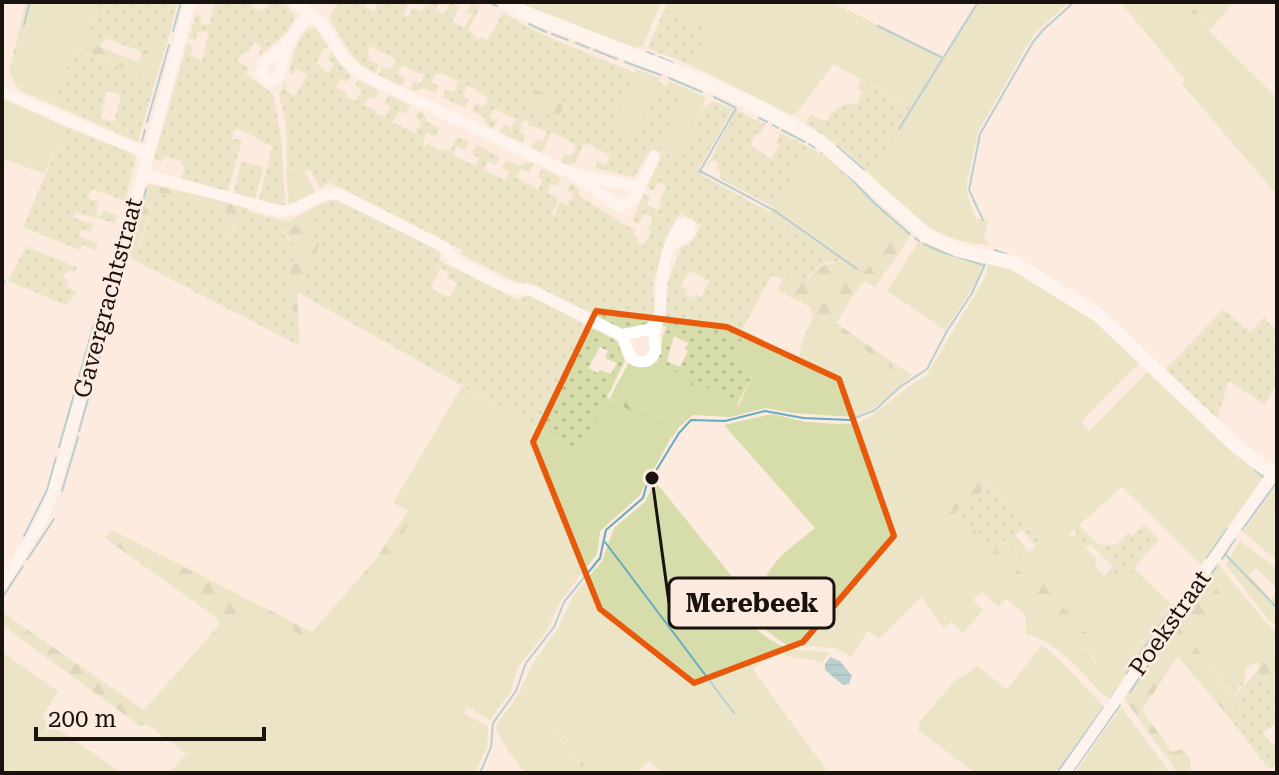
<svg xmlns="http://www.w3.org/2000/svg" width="1279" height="775" viewBox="0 0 1279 775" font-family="'Roboto Serif',serif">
<defs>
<pattern id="forest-firs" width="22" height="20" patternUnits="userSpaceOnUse" patternTransform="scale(2)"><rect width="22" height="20" fill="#d7dcab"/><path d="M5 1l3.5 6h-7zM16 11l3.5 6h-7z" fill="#b8bc92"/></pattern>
<pattern id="garden-dots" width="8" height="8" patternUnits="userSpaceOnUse" patternTransform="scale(2)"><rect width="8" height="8" fill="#d7dcab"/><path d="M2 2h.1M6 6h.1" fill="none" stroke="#b8bc92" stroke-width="1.8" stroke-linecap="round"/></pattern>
<pattern id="water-rules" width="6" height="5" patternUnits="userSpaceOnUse" patternTransform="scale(2)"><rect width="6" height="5" fill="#65abbf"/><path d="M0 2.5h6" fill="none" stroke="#528a9a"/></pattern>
</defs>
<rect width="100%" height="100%" fill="#fdebdf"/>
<g fill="#d7dcab">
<path d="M 33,2 L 94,2 L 93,6 L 98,8 L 81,51 L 75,49 L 52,104 L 19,90 L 13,79 Z"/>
<path d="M 518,2 L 661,2 L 643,46 L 637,48 L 561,21 Z"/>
<path d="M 667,2 L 831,2 L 944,57 L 979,2 L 1069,2 L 1034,34 L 978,132 L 967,182 L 967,194 L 976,219 L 988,219 L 984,237 L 989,245 C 932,241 907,213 870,174 L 911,108 L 834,64 L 796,114 L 789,114 L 693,66 L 706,27 L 664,10 Z"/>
<path d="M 1120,2 L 1168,2 L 1277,109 L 1277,195 L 1182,84 L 1185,80 Z"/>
<path d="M 1188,2 L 1234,2 L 1209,31 L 1203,25 L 1206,21 Z"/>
<path d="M 636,69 L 660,78 L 636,139 L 612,127 Z"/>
<path d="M 669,81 L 706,97 L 681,160 L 664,152 L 661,156 L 652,152 L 644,168 L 642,167 L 651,146 L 659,149 L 681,92 L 666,86 Z"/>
<path d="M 2,98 L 66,127 L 44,174 L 2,158 Z"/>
<path d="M 811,148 L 820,154 L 817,157 L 868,209 L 871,220 L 879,229 L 875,258 L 861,277 L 865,280 L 859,287 L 850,281 L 857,270 L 831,251 L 832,247 L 773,207 Z"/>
<path d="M 286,167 L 305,172 L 316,193 L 289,207 Z"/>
<path d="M 316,206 L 313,238 L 288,221 Z"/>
<path d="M 919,241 L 982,264 L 977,281 L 945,330 L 887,291 Z"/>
<path d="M 988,260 C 1046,278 1097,320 1141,361 L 1081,422 L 1089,431 L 1149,370 L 1265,475 L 1201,565 L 1122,487 L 1069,534 L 1109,582 L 1130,570 L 1167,604 L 1170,610 L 1149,638 L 1146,636 L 1120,673 L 1039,579 L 1027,578 L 995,549 L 1005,540 L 1022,558 L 1042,541 L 980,475 L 947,512 L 1037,597 L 1080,641 L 1097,665 L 1121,686 L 1112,698 L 1103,695 C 1083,674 1056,640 1026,634 L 1025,614 L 1006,599 L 998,607 L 982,592 L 973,600 L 983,610 L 963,633 L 951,622 L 944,628 L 921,597 L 879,639 L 868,631 L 851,657 L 835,648 L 786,645 L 759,625 L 755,628 C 781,651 797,651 830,652 L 822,664 C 807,654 797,664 777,650 L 753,670 L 826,769 L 821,773 L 662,773 L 649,760 L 637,773 L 524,773 L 503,743 L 496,728 C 502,712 517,703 521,687 L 580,766 L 586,765 L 524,682 L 532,665 L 559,626 L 573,596 L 602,561 L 614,528 L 645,502 L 653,486 L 658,485 L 756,606 C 766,563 782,555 815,528 L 724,425 L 772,414 L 806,422 L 838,424 L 857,423 L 870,417 L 907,388 L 926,376 L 982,283 L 987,272 Z"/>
<path d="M 826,327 L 833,327 L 907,380 L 874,408 L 854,417 L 793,413 L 766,408 L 730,417 L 693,415 L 679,427 L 613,392 L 629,362 L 647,365 L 657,362 L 687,376 L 686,381 L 738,407 L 754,372 L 730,360 L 746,331 L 807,362 Z"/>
<path d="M 462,386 L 579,452 L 606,397 L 673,434 L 639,496 L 600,531 L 597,554 L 560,602 L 547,631 L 518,667 L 511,691 L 490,720 L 466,706 L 465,714 L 488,726 L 487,747 L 475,773 L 169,773 L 186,754 L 147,724 L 228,632 L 240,601 L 316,643 L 386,562 L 411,506 L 408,511 L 393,503 Z"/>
<path d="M 1277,485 L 1277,561 L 1243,532 Z"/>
<path d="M 1240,541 L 1277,569 L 1277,589 L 1256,568 L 1249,575 L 1271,599 L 1277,594 L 1277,626 L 1267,618 L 1226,565 Z"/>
<path d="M 1223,570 L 1267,624 L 1277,632 L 1277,667 L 1213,584 Z"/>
<path d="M 1216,609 L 1252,646 L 1252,655 L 1234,697 L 1191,640 Z"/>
<path d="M 1042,645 L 1060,660 L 1105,708 L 1057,773 L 975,773 L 918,730 L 920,721 L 958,677 L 963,676 L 977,666 L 1007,689 Z"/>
<path d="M 2,652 L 58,691 L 42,718 L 122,773 L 2,773 Z"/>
<path d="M 1121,707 L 1170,773 L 1075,773 Z"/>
</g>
<g fill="url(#forest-firs)">
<path d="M 26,2 L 33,2 L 13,79 L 9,72 Z"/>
<path d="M 1168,2 L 1188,2 L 1206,22 L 1203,25 L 1277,98 L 1277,109 Z"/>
<path d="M 85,41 L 138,62 L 142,52 L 159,41 L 167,43 L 155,82 L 81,51 Z"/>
<path d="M 535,89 L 565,104 L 558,118 L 545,114 L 528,103 Z"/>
<path d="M 822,151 L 911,235 L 875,287 L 860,278 L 875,258 L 879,229 L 870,219 L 868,209 L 816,157 Z"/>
<path d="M 149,184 L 241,205 L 230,238 L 222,239 L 221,228 L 226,211 L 157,192 L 139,244 L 134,250 L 129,249 L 145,188 Z"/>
<path d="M 773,207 L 832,248 L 826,256 L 769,215 Z"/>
<path d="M 281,220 L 288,221 L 321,242 L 297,292 L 298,313 L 292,311 C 276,283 302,261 290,240 C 287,235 280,229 276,225 Z"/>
<path d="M 841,257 L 858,270 L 851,281 L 859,287 L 836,323 L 912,375 L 907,380 L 833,327 L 826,327 L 807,362 L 799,358 L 802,342 L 813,318 L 810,311 L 812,308 L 777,290 L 786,276 L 793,272 L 809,278 C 822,262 821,267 838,262 Z"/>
<path d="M 687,376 L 738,403 L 738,407 L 734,410 L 724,408 L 716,398 L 685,381 Z"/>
<path d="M 613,392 L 679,427 L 672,438 L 672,434 L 610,399 Z"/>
<path d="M 979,474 L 988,484 L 974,501 L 970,498 L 956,513 L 1027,578 L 1039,579 L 1120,672 L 1147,636 L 1152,640 L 1121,686 L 1107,676 L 1080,641 L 947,512 Z"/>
<path d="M 411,506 L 418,509 L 386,562 L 317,644 L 240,602 L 228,632 L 147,724 L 140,726 L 2,625 L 2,612 L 144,710 L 219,625 L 217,618 L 105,538 L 112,530 L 312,632 L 376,559 Z"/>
<path d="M 1216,561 L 1223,570 L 1213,584 L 1277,667 L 1277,692 L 1269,678 L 1261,680 L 1254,675 L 1259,669 L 1258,662 L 1246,667 L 1243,686 L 1237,685 L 1244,655 L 1252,655 L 1252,646 L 1216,609 L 1191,640 L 1239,705 L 1228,716 L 1178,657 L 1142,710 L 1172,752 L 1182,749 L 1190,758 L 1191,773 L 1178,773 L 1123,697 Z"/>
<path d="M 524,682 L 586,765 L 581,767 L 521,687 Z"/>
</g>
<g fill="url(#garden-dots)" fill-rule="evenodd">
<path d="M 94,2 L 178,2 L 167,43 L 159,41 L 142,52 L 105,38 L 101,47 L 85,41 L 98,9 L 93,6 Z"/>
<path d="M 215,2 L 254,2 L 252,8 L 263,11 L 270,2 L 282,2 L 295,14 C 292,33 273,43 260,56 L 258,55 L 262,47 L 254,42 L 248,52 L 245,51 L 237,60 L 249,68 L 246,74 L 273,94 L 281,137 L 285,204 L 281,206 L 259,200 L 272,146 C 258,142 253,133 237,129 L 234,131 L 232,139 L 242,140 L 228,192 L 181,179 L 185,166 L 181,165 L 182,161 L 164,156 L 162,162 L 154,159 L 187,44 L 193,46 L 191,55 L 202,61 L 209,32 L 198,32 L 195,40 L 189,38 L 196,14 L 202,16 L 200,23 L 209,26 Z"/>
<path d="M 338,2 L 358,2 L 362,5 L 367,2 L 365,6 L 374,12 L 377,7 L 375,2 L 402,2 L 408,6 L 403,14 L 408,18 L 413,8 L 421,11 L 429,2 L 439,2 L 436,10 L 444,14 L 451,2 L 458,2 L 456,5 L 459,8 L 452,21 L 464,28 L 472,15 L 466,12 L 472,2 L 480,7 L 468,30 L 479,40 L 480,37 L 488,40 L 503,13 L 543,35 L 635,73 L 612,127 L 635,138 L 658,82 L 682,92 L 659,150 L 651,147 L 634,177 L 595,168 L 598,161 L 606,165 L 610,156 L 589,144 L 583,145 L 575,163 L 568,165 L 561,162 L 564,153 L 572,157 L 576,145 L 552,132 L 542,153 L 532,148 L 536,140 L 542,142 L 547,131 L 528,125 L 530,122 L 526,120 L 519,126 L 522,127 L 520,132 L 526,135 L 522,143 L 500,132 L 504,124 L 511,128 L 515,119 L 494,109 L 489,117 L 497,121 L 493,129 L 487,126 L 484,117 L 472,111 L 476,103 L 484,107 L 488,98 L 468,85 L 462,96 L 469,100 L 465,108 L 442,97 L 446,89 L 454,92 L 458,81 L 441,73 L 439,75 L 435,74 L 432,82 L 439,86 L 436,93 L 424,88 L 415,91 L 410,89 L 413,81 L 420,84 L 425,73 L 420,74 L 402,65 L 398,74 L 406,78 L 402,86 L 378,75 L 382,66 L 390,70 L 397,60 L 370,46 L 367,53 L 370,55 L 368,59 L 379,65 L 375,73 C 347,60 346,42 329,19 ZM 535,89 L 564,104 L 558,118 L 545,114 L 528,103 Z"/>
<path d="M 664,10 L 707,27 L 693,66 L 648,48 Z"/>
<path d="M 315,28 L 329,48 L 324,49 L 316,63 L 328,73 L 334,64 L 327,59 L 332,52 L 351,77 L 348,82 L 340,79 L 336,87 L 347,93 L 346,97 L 356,101 L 362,90 L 355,86 L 358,80 L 379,91 L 375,99 L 369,97 L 365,105 L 376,111 L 376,113 L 385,117 L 391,107 L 384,104 L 388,95 L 410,106 L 406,114 L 400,111 L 392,122 L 415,133 L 422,122 L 415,118 L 419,111 L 423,112 L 427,122 L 439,128 L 435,136 L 427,132 L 422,145 L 425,146 L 427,143 L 440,151 L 446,149 L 450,151 L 457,137 L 469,142 L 465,150 L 457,147 L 453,155 L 475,166 L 479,158 L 472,154 L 476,145 L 500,157 L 496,165 L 488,161 L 484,170 L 505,180 L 510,172 L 502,168 L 506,160 L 518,166 L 526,162 L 533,164 L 530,173 L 521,169 L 517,177 L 538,190 L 543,180 L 538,177 L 542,168 L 561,178 L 557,186 L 551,184 L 547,192 L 559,198 L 551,215 L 555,215 L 560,201 L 567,205 L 574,194 L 567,191 L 571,183 L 579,189 L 578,195 L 627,226 L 636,229 L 633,236 L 639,238 L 637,243 L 644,245 L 651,231 L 648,229 L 653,218 L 644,213 L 639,224 L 632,221 L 644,194 L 650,197 L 647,205 L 658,210 L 661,204 L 659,202 L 666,187 L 658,182 L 653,191 L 647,187 L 663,152 L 681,160 L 702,108 L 713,101 L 733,109 L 699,168 L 703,171 L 701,175 L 770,212 L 769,215 L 826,256 L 831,251 L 840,257 L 838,262 L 827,262 L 818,267 L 802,282 L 793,272 L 783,280 L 772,275 L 742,329 L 746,331 L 731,360 L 754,372 L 738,403 L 657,362 C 662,350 661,339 666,327 L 663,325 L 665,288 L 682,246 L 690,244 L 701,225 L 680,213 L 667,237 L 653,284 L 655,308 L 652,319 L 647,324 L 622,329 L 528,283 L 518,283 L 461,254 L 462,250 L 339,187 L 328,182 L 320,188 L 310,170 L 305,172 L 287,167 L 286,125 L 279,94 L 285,82 L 287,83 L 284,89 L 294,96 L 307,76 L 297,69 L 292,75 L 289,72 C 293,56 295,41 308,29 ZM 690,271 L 709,281 L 701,297 L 696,294 L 693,298 L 685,294 L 687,290 L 681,286 ZM 674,336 L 688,343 L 685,349 L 688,351 L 680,367 L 667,361 Z"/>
<path d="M 75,49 L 155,82 L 138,142 L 52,104 ZM 107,91 L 121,95 L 114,122 L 100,118 Z"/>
<path d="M 861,80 L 912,109 L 870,174 L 842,148 L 806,124 L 811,114 L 825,122 C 833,110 841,101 857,104 L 862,91 L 856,88 Z"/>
<path d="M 736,110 L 765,124 L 761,134 L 757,133 L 750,145 L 769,158 L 773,157 L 779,145 L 776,142 L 781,133 L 811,148 L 773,207 L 719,178 L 721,172 L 716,170 L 718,163 L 712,160 L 707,166 Z"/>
<path d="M 66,127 L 134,154 L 136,157 L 125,201 L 92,189 L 88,198 L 99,202 L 96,215 L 101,216 L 104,210 L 118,216 L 115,223 L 74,212 L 75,218 L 93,224 L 90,232 L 82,229 L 79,236 L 98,244 L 96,251 L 82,244 L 80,250 L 23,227 Z"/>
<path d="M 241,161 L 263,167 L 255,199 L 234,193 Z"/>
<path d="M 157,192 L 226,211 L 228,218 L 221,228 L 223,239 L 231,238 L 241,205 L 251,212 L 281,220 L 276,225 L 295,247 C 293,270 279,289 292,311 L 298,313 L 300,346 L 128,257 L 130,249 L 134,250 L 140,244 Z"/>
<path d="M 334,199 L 433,247 L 440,252 L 440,261 L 518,300 L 526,294 L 617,341 L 625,361 L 579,452 L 297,292 L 321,242 L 313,238 L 316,206 ZM 440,268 L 449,272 L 447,278 L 457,283 L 450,297 L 436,292 L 431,287 ZM 600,347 L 608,351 L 605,358 L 617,363 L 611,374 L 600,370 L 598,373 L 588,368 Z"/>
<path d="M 26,247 L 77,267 L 75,273 L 69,270 L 62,277 L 69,280 L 66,287 L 77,292 L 66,305 L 8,281 Z"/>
<path d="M 1223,309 L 1250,332 L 1266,315 L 1266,321 L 1277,329 L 1277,383 L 1265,405 L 1229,381 L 1217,419 L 1165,370 Z"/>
<path d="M 988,484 L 1042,541 L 1036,546 L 1021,529 L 1015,535 L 1029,552 L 1022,558 L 1005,540 L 995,549 L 955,513 L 970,497 L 974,501 Z"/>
<path d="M 1144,524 L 1159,540 L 1134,568 L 1171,604 L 1175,604 L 1170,610 L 1167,604 L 1130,570 L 1110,582 L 1104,576 L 1113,566 L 1090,544 L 1086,548 L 1097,560 L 1095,567 L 1068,534 L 1074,537 L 1077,533 L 1074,529 L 1079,525 L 1097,544 L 1116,545 L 1128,533 L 1132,536 Z"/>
<path d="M 1254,675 L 1261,679 L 1269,678 L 1277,692 L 1277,722 L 1263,733 L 1272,745 L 1277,742 L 1277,763 L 1272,768 L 1267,767 L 1228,716 L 1239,705 L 1234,697 Z"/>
</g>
<path fill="url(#water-rules)" d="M 830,657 L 840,661 L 852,676 L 849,684 L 843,685 L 825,670 L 825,664 Z"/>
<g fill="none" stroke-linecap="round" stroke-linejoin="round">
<g stroke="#65abbf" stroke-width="2">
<path d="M 492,4 L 497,6"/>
<path d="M 529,24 L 546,32"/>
<path d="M 24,25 L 30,2"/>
<path d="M 878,26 L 941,57"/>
<path d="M 173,31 L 181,2"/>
<path d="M 552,34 L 568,40"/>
<path d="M 576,43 L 589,48"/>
<path d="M 594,50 L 617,59"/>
<path d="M 647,52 L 654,55"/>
<path d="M 659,57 L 673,63"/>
<path d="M 625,62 L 661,75"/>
<path d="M 669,78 L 702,92"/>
<path d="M 714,97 L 736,108 L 700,171 L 775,211 L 857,269"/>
<path d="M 759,118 L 767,122"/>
<path d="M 147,122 L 169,45"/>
<path d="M 773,125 L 778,128"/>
<path d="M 899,129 L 978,2"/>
<path d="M 782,130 L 805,142"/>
<path d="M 142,141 L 145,130"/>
<path d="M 809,144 L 815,148"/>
<path d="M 837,146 L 864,170"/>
<path d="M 847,174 L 874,203 L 910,234"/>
<path d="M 983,220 L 969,190 L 980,134 L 1033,42 L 1043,30 L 1074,2"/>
<path d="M 915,238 L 919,241"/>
<path d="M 131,244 L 146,189"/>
<path d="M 924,244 L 939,251 L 983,265"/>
<path d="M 995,250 L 1006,254"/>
<path d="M 2,280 L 5,282"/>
<path d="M 102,351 L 128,255"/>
<path d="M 79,431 L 100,357"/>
<path d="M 59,447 L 94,324"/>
<path d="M 1253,468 L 1263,477"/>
<path d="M 62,491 L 78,437"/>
<path d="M 1242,530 L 1277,482"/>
<path d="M 24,536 L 47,490 L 56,458"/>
<path d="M 605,542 L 734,713"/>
<path d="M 1225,554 L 1277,608"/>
<path d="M 1207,558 L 1227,529"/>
<path d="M 1222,559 L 1235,539"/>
<path d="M 27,560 L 54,519"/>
<path d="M 2,598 L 23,566"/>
<path d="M 1178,622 L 1216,567"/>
<path d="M 1156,630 L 1172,609"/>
<path d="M 1127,673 L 1153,635"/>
<path d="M 1130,692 L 1173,629"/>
<path d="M 1110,699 L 1116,690"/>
<path d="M 1059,770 L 1104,707"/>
<path d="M 480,773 L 491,747 L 493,723 L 516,691 L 526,663 L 554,627 L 564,602 L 600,558 L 606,530 L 643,498 L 646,487 L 679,433 L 691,420 L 725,421 L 765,411 L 803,418 L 850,420 L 875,410 L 900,387 L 927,369 L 947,331 L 972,293 L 985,264"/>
<path d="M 1072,773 L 1120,705"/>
</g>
<g stroke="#fff" stroke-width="11">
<path d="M 295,2 L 322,24 L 345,61 L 370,78 L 570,173 L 619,206 L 632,201 L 639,189 L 628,185 L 570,173"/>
<path d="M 286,45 L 279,77 L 272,81 L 264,78 L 261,72 L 263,64 L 286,45 L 309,13"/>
<path d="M 2,92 L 148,154"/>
<path d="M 142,174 L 279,211 C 302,212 317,189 340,195 L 444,247 L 455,261 L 508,288 L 533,291 L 622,335 L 650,329 L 660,316 C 662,285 661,250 681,224 L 688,224 L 690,233 L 670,246"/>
<path d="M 639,189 L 654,156"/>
<path d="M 622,335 C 630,349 626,366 648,361 L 656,351 L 654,338 L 656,324"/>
<path d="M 2,585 L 42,520 L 52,496 L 109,300 L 190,2"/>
<path d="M 1065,773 L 1274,472"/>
</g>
<path stroke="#fff" stroke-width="14" d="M 505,2 L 523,12 L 713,86 L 757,106 L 818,140 L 928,236 L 958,250 L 1014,263 L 1098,315 L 1236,446 L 1263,467 L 1277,472"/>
</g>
<path d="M0 0H1279V775H0ZM 596,311 L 727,327 L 839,379 L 894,536 L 803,642 L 694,683 L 600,609 L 533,442 Z" fill="#fdebdf" fill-opacity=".55" fill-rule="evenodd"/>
<path fill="none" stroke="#e8590c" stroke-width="6" stroke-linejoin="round" d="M 596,311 L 727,327 L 839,379 L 894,536 L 803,642 L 694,683 L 600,609 L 533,442 Z"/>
<g text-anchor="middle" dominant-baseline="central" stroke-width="6" stroke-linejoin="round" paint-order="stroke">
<g font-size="24" fill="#19130f" stroke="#fdebdf">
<text transform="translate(108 298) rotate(-75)">Gavergrachtstraat</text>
<text transform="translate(1170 623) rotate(-55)">Poekstraat</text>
</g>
</g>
<path fill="none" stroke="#19130f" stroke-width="3" d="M652 478L669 603"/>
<circle fill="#19130f" stroke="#fdebdf" stroke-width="3" cx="652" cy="478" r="8"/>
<rect fill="#fdebdf" stroke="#19130f" stroke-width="3" x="669" y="578" width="165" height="50" rx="8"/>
<g font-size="26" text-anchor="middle" font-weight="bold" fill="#19130f">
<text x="752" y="612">Merebeek</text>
</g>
<rect width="1279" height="775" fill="none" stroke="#19130f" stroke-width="8"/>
<path d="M36 727v12h228v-12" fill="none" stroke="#19130f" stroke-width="4"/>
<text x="48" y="727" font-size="24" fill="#19130f" stroke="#fdebdf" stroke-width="6" paint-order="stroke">200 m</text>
</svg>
